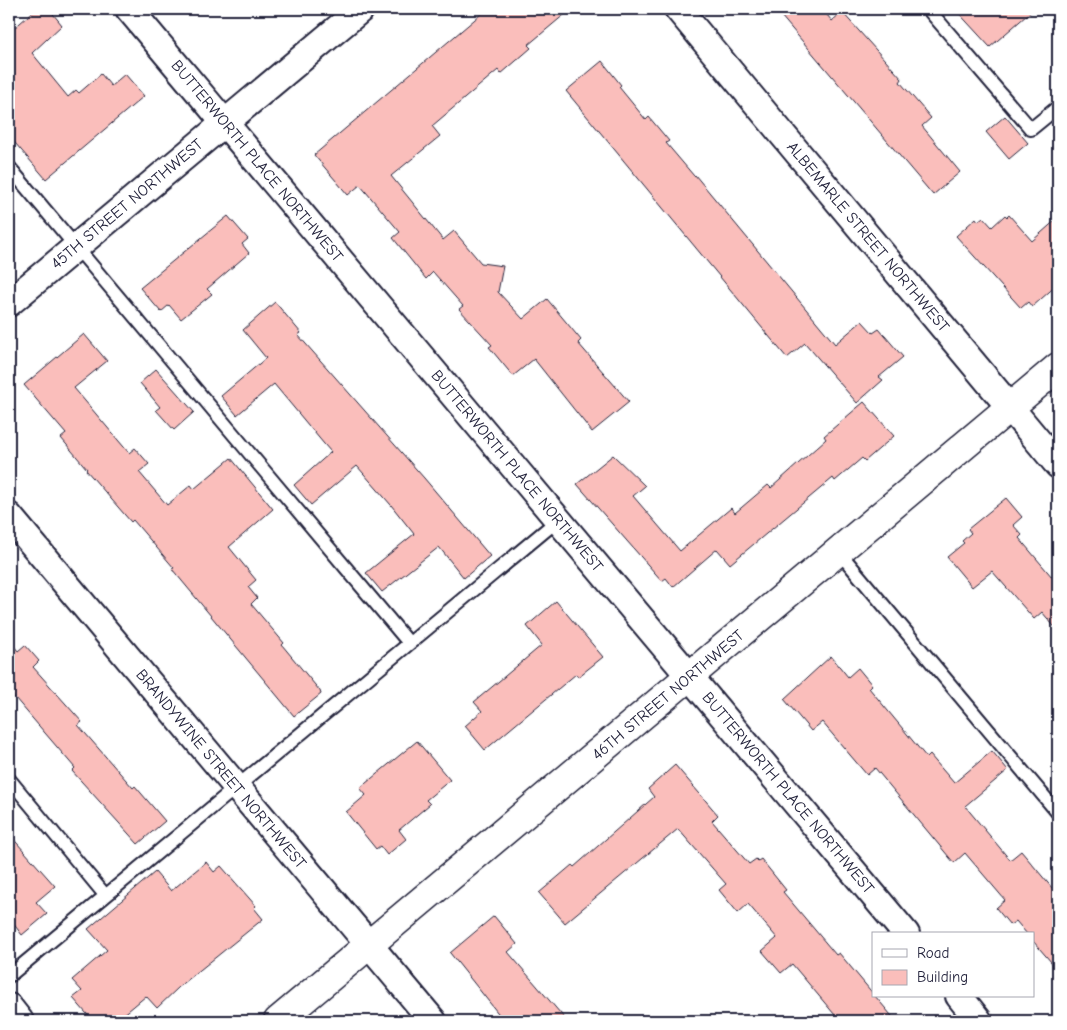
<svg xmlns="http://www.w3.org/2000/svg" width="1067" height="1030" viewBox="0 0 1067 1030" font-family="'Comic Neue',sans-serif">
<rect width="100%" height="100%" fill="#fff"/>
<filter id="ink" filterUnits="userSpaceOnUse"><feTurbulence type="fractalNoise" baseFrequency=".02" numOctaves="2"/><feDisplacementMap in="SourceGraphic" scale="10" xChannelSelector="R" yChannelSelector="G"/><feConvolveMatrix kernelMatrix="1 2 1 2 8 2 1 2 1" color-interpolation-filters="sRGB"/></filter>
<g filter="url(#ink)">
<g fill="#fabebb" stroke="#22223b">
<path d="M 36,9 L 49,9 L 62,25 L 32,53 L 68,97 L 76,90 L 79,93 L 101,74 L 111,86 L 125,74 L 144,96 L 46,179 L 9,136 L 9,26 L 12,30 Z"/>
<path d="M 487,9 L 571,9 L 528,45 L 531,48 L 501,74 L 498,70 L 432,126 L 440,136 L 391,176 L 443,240 L 454,231 L 481,263 L 503,266 L 498,292 L 523,319 L 547,299 L 581,340 L 578,343 L 629,402 L 592,432 L 534,359 L 513,376 L 489,347 L 492,345 L 459,309 L 463,306 L 433,272 L 426,279 L 393,238 L 400,232 L 360,185 L 348,195 L 314,155 Z"/>
<path d="M 775,9 L 822,9 L 832,21 L 842,12 L 902,79 L 900,82 L 931,118 L 922,126 L 960,172 L 933,195 Z"/>
<path d="M 955,9 L 1034,9 L 990,47 Z"/>
<path d="M 602,61 L 621,85 L 619,87 L 646,120 L 649,117 L 669,141 L 666,143 L 694,176 L 695,175 L 835,344 L 862,321 L 873,333 L 879,329 L 903,357 L 879,377 L 883,380 L 857,403 L 805,343 L 787,358 L 566,91 Z"/>
<path d="M 1005,116 L 1028,143 L 1009,159 L 986,132 Z"/>
<path d="M 1005,215 L 1007,217 L 1009,215 L 1032,241 L 1058,218 L 1058,284 L 1032,307 L 1028,302 L 1021,308 L 956,236 L 976,218 L 978,221 L 983,217 L 992,227 Z"/>
<path d="M 228,216 L 248,239 L 242,244 L 249,253 L 207,289 L 212,294 L 181,319 L 169,305 L 161,312 L 140,288 Z"/>
<path d="M 275,302 L 301,333 L 298,335 L 424,478 L 490,556 L 464,578 L 439,547 L 382,592 L 366,573 L 414,534 L 391,505 L 357,466 L 311,505 L 294,485 L 331,452 L 324,444 L 274,384 L 237,415 L 221,396 L 266,358 L 243,330 Z"/>
<path d="M 84,334 L 107,361 L 74,388 L 129,453 L 135,448 L 149,464 L 139,472 L 167,505 L 191,485 L 194,489 L 231,458 L 273,509 L 229,547 L 256,580 L 248,587 L 257,598 L 251,604 L 284,643 L 282,645 L 320,691 L 321,694 L 294,716 L 172,569 L 174,568 L 133,520 L 131,522 L 86,470 L 87,469 L 61,438 L 66,434 L 24,385 Z"/>
<path d="M 156,369 L 194,412 L 174,430 L 156,410 L 160,407 L 140,383 Z"/>
<path d="M 864,402 L 894,436 L 865,461 L 862,458 L 835,481 L 833,478 L 730,564 L 717,549 L 673,587 L 666,578 L 662,581 L 577,484 L 613,455 L 645,486 L 633,496 L 680,551 L 731,508 L 735,513 L 768,485 L 771,488 L 826,439 L 824,436 Z"/>
<path d="M 1006,498 L 1022,517 L 1013,525 L 1022,535 L 1019,538 L 1058,584 L 1058,631 L 1042,612 L 1034,619 L 992,571 L 972,587 L 947,557 L 964,543 L 962,541 L 971,533 L 968,529 Z"/>
<path d="M 556,601 L 603,657 L 578,677 L 576,674 L 485,750 L 465,726 L 482,711 L 474,702 L 542,645 L 527,626 Z"/>
<path d="M 9,640 L 18,651 L 25,645 L 39,661 L 33,667 L 82,722 L 78,725 L 133,788 L 135,786 L 165,821 L 138,844 L 72,771 L 75,768 L 9,691 Z"/>
<path d="M 831,656 L 848,677 L 858,668 L 872,685 L 869,688 L 927,758 L 930,755 L 954,783 L 992,751 L 1008,770 L 965,806 L 1010,860 L 1021,851 L 1058,895 L 1058,970 L 1033,941 L 1033,934 L 1027,934 L 1016,921 L 1010,925 L 996,908 L 1005,900 L 965,853 L 954,863 L 875,768 L 867,775 L 822,722 L 811,731 L 784,699 Z"/>
<path d="M 417,741 L 450,780 L 426,800 L 430,804 L 399,830 L 406,839 L 387,855 L 380,846 L 376,849 L 346,812 L 366,795 L 360,788 Z"/>
<path d="M 675,765 L 718,815 L 712,821 L 749,864 L 756,859 L 758,861 L 761,859 L 786,890 L 783,892 L 836,955 L 839,953 L 896,1021 L 840,1021 L 792,964 L 781,973 L 762,951 L 777,938 L 748,904 L 738,913 L 719,890 L 726,884 L 678,829 L 565,923 L 539,893 L 572,865 L 574,867 L 654,797 L 648,789 Z"/>
<path d="M 9,834 L 55,886 L 36,902 L 47,914 L 22,935 L 9,918 Z"/>
<path d="M 206,862 L 214,872 L 221,866 L 256,906 L 254,908 L 263,919 L 179,987 L 157,1008 L 146,996 L 116,1021 L 93,1021 L 73,998 L 82,991 L 72,980 L 107,950 L 88,929 L 155,872 L 171,891 Z"/>
<path d="M 494,916 L 517,944 L 508,952 L 567,1021 L 511,1021 L 504,1014 L 501,1017 L 450,953 Z"/>
</g>
<g fill="none" stroke-linecap="round" stroke-linejoin="round">
<defs>
<g id="service">
<path d="M 928,9 L 1031,129 L 1058,107"/>
<path d="M 9,167 L 409,643"/>
<path d="M 839,552 L 1058,813"/>
<path d="M 9,779 L 105,895"/>
<path d="M 9,976 L 558,520"/>
</g>
<g id="minor">
<path d="M 129,9 L 906,934"/>
<path d="M 678,9 L 1058,465"/>
<path d="M 9,303 L 361,9"/>
<path d="M 9,516 L 433,1021"/>
<path d="M 959,996 L 979,1021"/>
<path d="M 9,1007 L 20,1021"/>
</g>
<path id="tertiary" d="M 278,1021 L 1058,367"/>
</defs>
<use href="#service" stroke="#22223b" stroke-width="16"/>
<use href="#minor" stroke="#22223b" stroke-width="30"/>
<use href="#tertiary" stroke="#22223b" stroke-width="31"/>
<use href="#service" stroke="#fff" stroke-width="12"/>
<use href="#minor" stroke="#fff" stroke-width="26"/>
<use href="#tertiary" stroke="#fff" stroke-width="28"/>
</g>
</g>
<g text-anchor="middle" dominant-baseline="central" stroke-width="4.5" stroke-linejoin="round" paint-order="stroke">
<g font-size="16" fill="#22223b" stroke="#fff">
<text transform="translate(257 161) rotate(50)">BUTTERWORTH PLACE NORTHWEST</text>
<text transform="translate(127 204) rotate(-40)">45TH STREET NORTHWEST</text>
<text transform="translate(868 237) rotate(50)">ALBEMARLE STREET NORTHWEST</text>
<text transform="translate(517 471) rotate(50)">BUTTERWORTH PLACE NORTHWEST</text>
<text transform="translate(668 695) rotate(-40)">46TH STREET NORTHWEST</text>
<text transform="translate(221 769) rotate(50)">BRANDYWINE STREET NORTHWEST</text>
<text transform="translate(788 793) rotate(50)">BUTTERWORTH PLACE NORTHWEST</text>
</g>
</g>
<rect width="1067" height="1030" fill="none" stroke="#fff" stroke-width="30"/>
<rect x="15" y="15" width="1037" height="1000" fill="none" stroke="#22223b" stroke-width="2" filter="url(#ink)"/>
<rect x="872" y="932" width="162" height="65" fill="#ffffff" stroke="#a7a7b1"/>
<rect x="882" y="949" width="25" height="8" fill="#ffffff" stroke="#a7a7b1"/>
<text x="917" y="958" font-size="15" fill="#22223b">Road</text>
<rect x="882" y="970" width="25" height="15" fill="#fabebb" stroke="#a7a7b1"/>
<text x="917" y="982" font-size="15" fill="#22223b">Building</text>
</svg>
